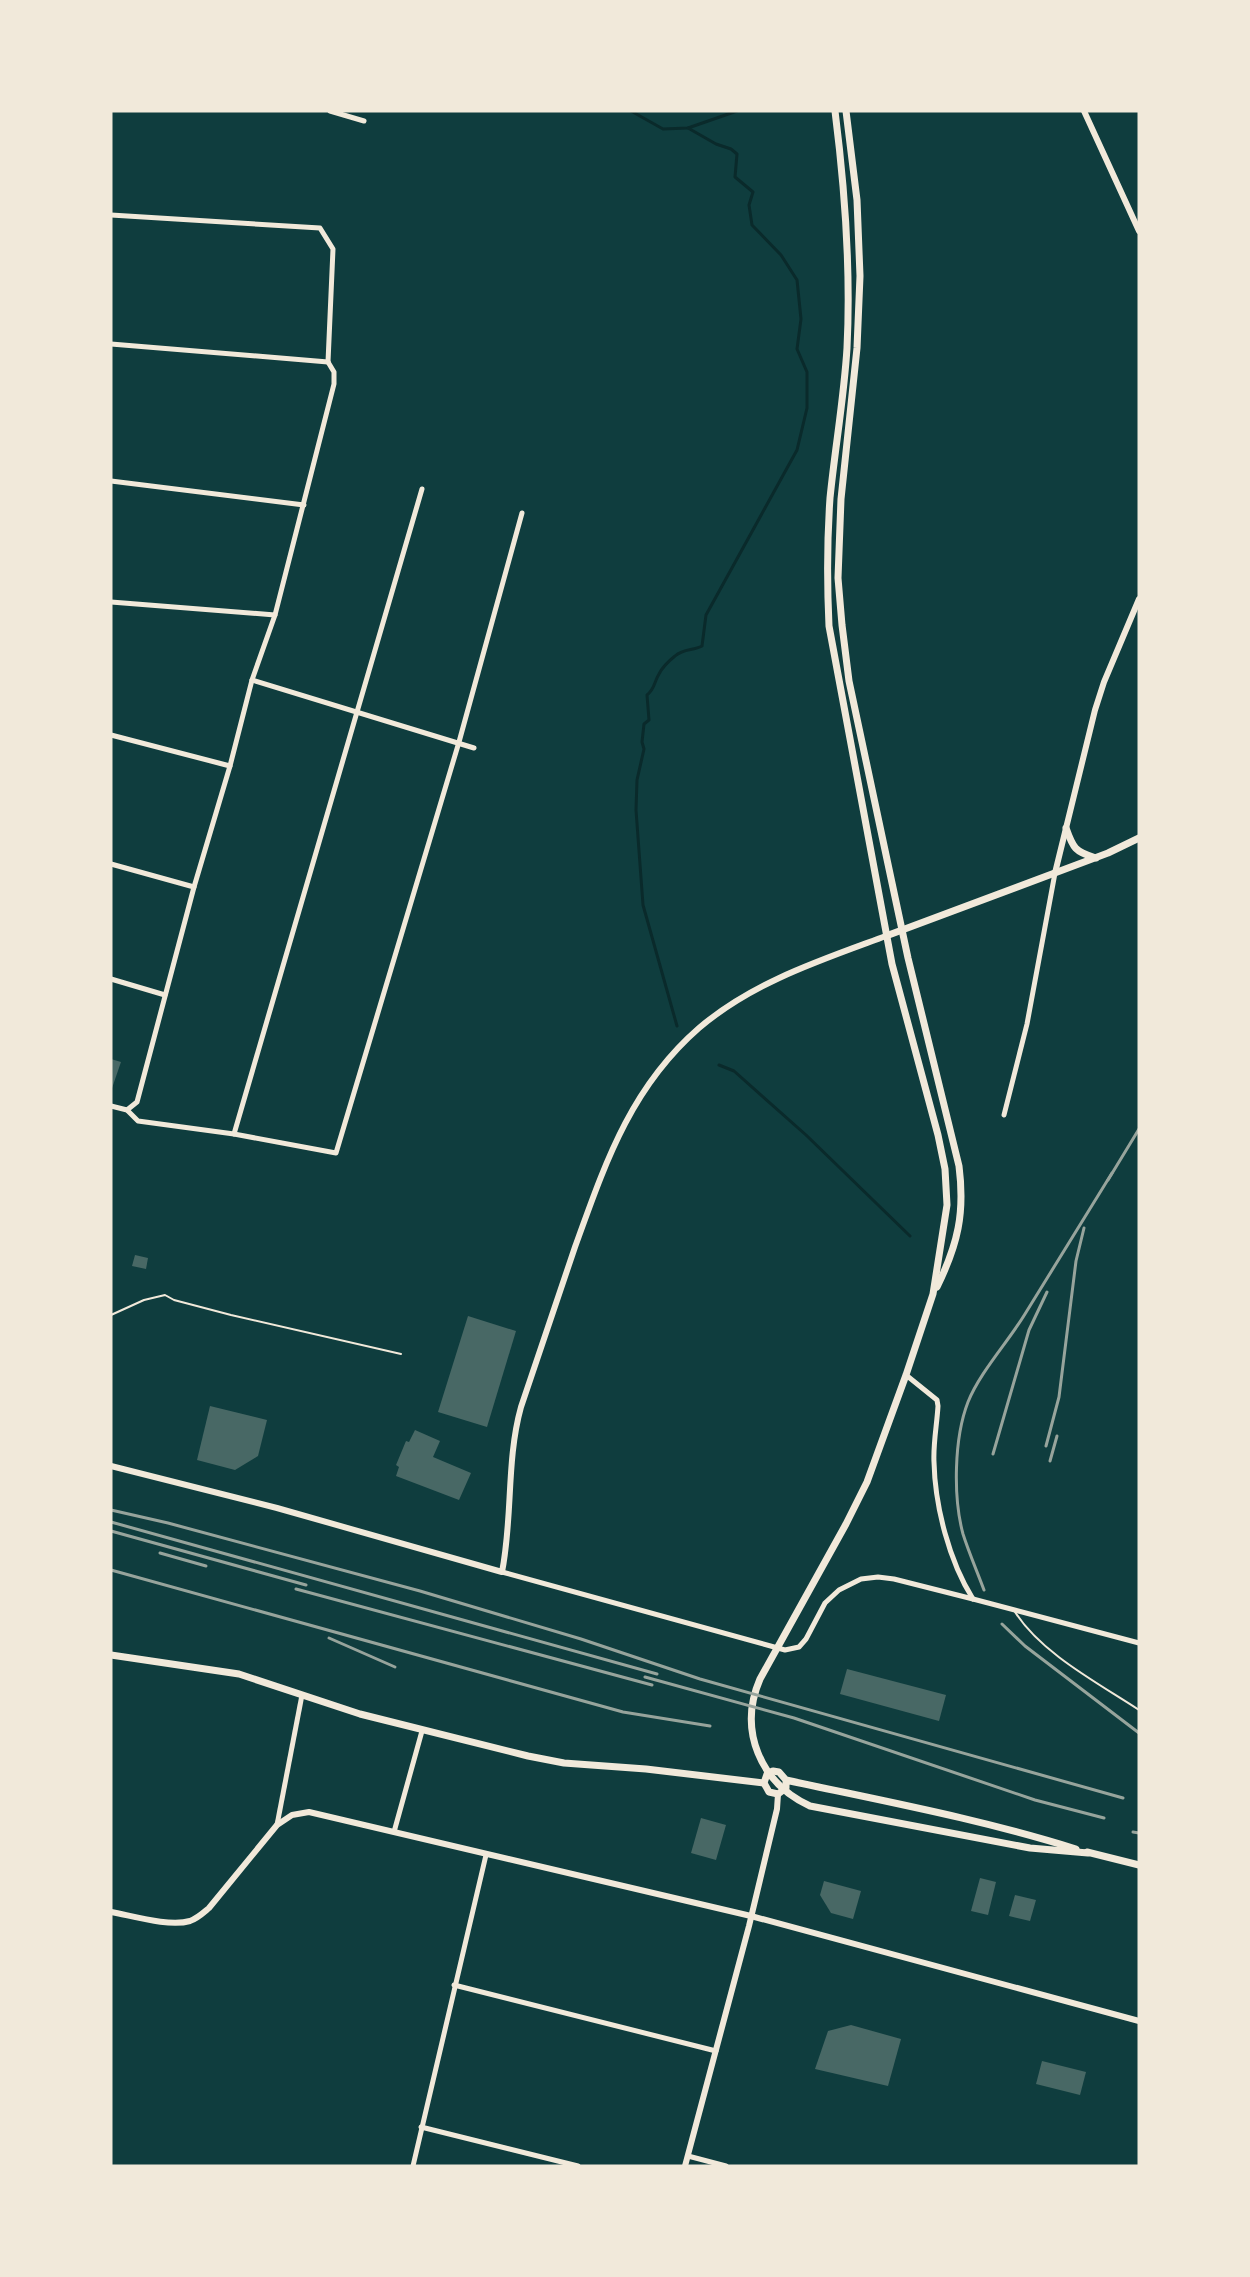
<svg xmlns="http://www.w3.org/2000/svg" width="1250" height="2277" viewBox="0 0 1250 2277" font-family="'Fira Sans Condensed',sans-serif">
<rect width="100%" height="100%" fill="#0f3d3e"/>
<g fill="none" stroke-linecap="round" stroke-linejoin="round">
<g stroke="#0a2a2b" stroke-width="3">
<path d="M 631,111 L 663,129 L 688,128 L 737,111"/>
<path d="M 677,1026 L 643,905 L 636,810 L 637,780 L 644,749 L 642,742 L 644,724 L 649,720 L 647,695 C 655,689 654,682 659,674 C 662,668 670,660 675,656 C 684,648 693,651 702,646 L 706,615 L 797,450 L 807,408 L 807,372 L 797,349 L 801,319 L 797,280 L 781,255 L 752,225 L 749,205 L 753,192 L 735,177 L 737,154 L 731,149 L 716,144 L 688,128"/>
<path d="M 719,1065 L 734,1071 L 806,1135 L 910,1236"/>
</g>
</g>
<g fill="#486865">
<path d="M 111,1059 L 121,1062 L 111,1091 Z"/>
<path d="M 135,1255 L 148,1258 L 146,1269 L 132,1266 Z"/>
<path d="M 468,1316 L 516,1331 L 487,1427 L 438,1412 Z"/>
<path d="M 210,1406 L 267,1420 L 258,1456 L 235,1470 L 197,1460 Z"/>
<path d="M 415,1430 L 440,1441 L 433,1457 L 471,1473 L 459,1500 L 396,1476 L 399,1467 L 396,1465 L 406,1441 L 409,1442 Z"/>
<path d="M 847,1669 L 946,1695 L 939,1721 L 840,1694 Z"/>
<path d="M 701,1818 L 726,1825 L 716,1860 L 691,1853 Z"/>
<path d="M 980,1878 L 996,1882 L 988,1915 L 971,1911 Z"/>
<path d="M 824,1881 L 861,1891 L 853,1919 L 831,1913 L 820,1895 Z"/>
<path d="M 1015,1895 L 1036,1900 L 1030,1921 L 1009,1916 Z"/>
<path d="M 851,2025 L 901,2039 L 888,2086 L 815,2069 L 828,2031 Z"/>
<path d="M 1042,2061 L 1086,2072 L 1080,2095 L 1036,2084 Z"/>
</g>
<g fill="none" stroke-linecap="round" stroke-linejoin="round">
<g stroke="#f1e9da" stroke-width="2">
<path d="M 111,1315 L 144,1300 L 165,1295 L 174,1300 L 231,1315 L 401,1354"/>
<path d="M 1015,1612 C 1042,1654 1098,1683 1139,1710"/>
</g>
<g stroke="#f1e9da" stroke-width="5">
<path d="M 330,111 L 364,121"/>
<path d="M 111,215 L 320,228 L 333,249 L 328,362"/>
<path d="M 111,344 L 328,362"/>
<path d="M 111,481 L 304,505"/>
<path d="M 111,602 L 275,615"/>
<path d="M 252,680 L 474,748"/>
<path d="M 111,735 L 230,766"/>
<path d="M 111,864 L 194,887"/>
<path d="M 111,979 L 165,995"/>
<path d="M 111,1106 L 127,1110 L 138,1121 L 234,1134 L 336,1153 L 459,742 L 522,513"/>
<path d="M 127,1110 L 137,1102 L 194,887 L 230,766 L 252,680 L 275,615 L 334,384 L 334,372 L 328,362"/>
<path d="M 1004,1115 L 1027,1024 L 1055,873"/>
<path d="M 234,1134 L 422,489"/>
<path d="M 906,1375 L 937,1400 L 938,1406 C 937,1424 933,1444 934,1462 C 935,1506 949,1561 973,1599"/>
<path d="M 502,1572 L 785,1650 L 799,1647 L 806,1639 L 825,1603 L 839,1590 L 861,1579 L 878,1577 L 894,1579 L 973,1599 L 1139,1643"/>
<path d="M 277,1825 L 302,1695"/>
<path d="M 394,1832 L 422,1731"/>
<path d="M 454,1985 L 716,2051"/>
<path d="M 421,2127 L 578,2166"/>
<path d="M 688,2156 L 726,2166"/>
<path d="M 413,2166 L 486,1855"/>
</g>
<g stroke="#f1e9da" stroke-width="6">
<path d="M 1084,111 L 1139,231"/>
<path d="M 1055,873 L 1095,710 L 1104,682 L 1139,599"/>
<path d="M 111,1466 L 277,1508 L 502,1572 C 513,1517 506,1461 521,1407 C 539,1354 557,1300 575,1247 C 605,1164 630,1088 699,1028 C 753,982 821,960 886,936"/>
<path d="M 111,1912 C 133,1916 169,1927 190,1921 C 198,1918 203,1913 209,1908 L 277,1825 L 292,1815 L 309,1812 L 751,1916 L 1139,2021"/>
<path d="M 685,2166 L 749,1926 L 777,1809 L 778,1794"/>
</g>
<g stroke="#f1e9da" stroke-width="7">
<path d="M 835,111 C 845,190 851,269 847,348 C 844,398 835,448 830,498 C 827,541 827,584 829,626 L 892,964 L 938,1135 L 945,1169 L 947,1205 L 933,1294 L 906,1375 L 867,1482 L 846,1524 L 760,1679 C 738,1730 760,1783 810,1806 L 1030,1848 L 1088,1853"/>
<path d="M 846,111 L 857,200 L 860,276 L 857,348 L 841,499 L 838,578 L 842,625 L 849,681 L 908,958 L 959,1166 C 965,1213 958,1244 937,1287"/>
<path d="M 1066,828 C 1073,848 1075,852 1096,858"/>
<path d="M 886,936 L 1108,853 L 1139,838"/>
<path d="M 111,1655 L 239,1674 L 360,1714 L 528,1756 L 564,1763 L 646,1769 L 764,1783"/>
<path d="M 786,1780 L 786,1788 L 778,1794 L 769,1792 L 764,1783 L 767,1774 L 773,1771 L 779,1772 L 786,1780 C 883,1801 981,1819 1076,1849"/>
<path d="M 1087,1852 L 1139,1865"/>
</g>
<g stroke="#97a49c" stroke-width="3">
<path d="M 1108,1180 L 1139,1129"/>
<path d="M 1046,1446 L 1059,1397 L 1076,1261 L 1084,1228"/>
<path d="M 993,1454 L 1029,1330 L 1047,1292"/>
<path d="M 1050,1461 L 1057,1436"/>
<path d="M 111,1510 L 168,1523 L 420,1591 L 581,1639 L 700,1679 L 1123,1798"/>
<path d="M 111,1522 L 657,1674"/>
<path d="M 111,1531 L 306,1585"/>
<path d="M 160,1553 L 206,1566"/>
<path d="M 111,1570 L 623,1712 L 710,1726"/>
<path d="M 296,1589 L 652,1685"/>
<path d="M 984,1590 C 977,1571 969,1553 963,1534 C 953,1497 954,1438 968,1402 C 980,1372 1008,1342 1025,1314 C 1054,1267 1083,1220 1112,1173"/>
<path d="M 1002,1624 L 1025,1646 L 1139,1733"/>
<path d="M 329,1638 L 395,1667"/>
<path d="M 645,1677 L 794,1718 L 1035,1800 L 1104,1818"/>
<path d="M 1133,1832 L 1139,1833"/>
</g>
</g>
<rect width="1250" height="2277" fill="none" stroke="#f1e9da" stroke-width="225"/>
</svg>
